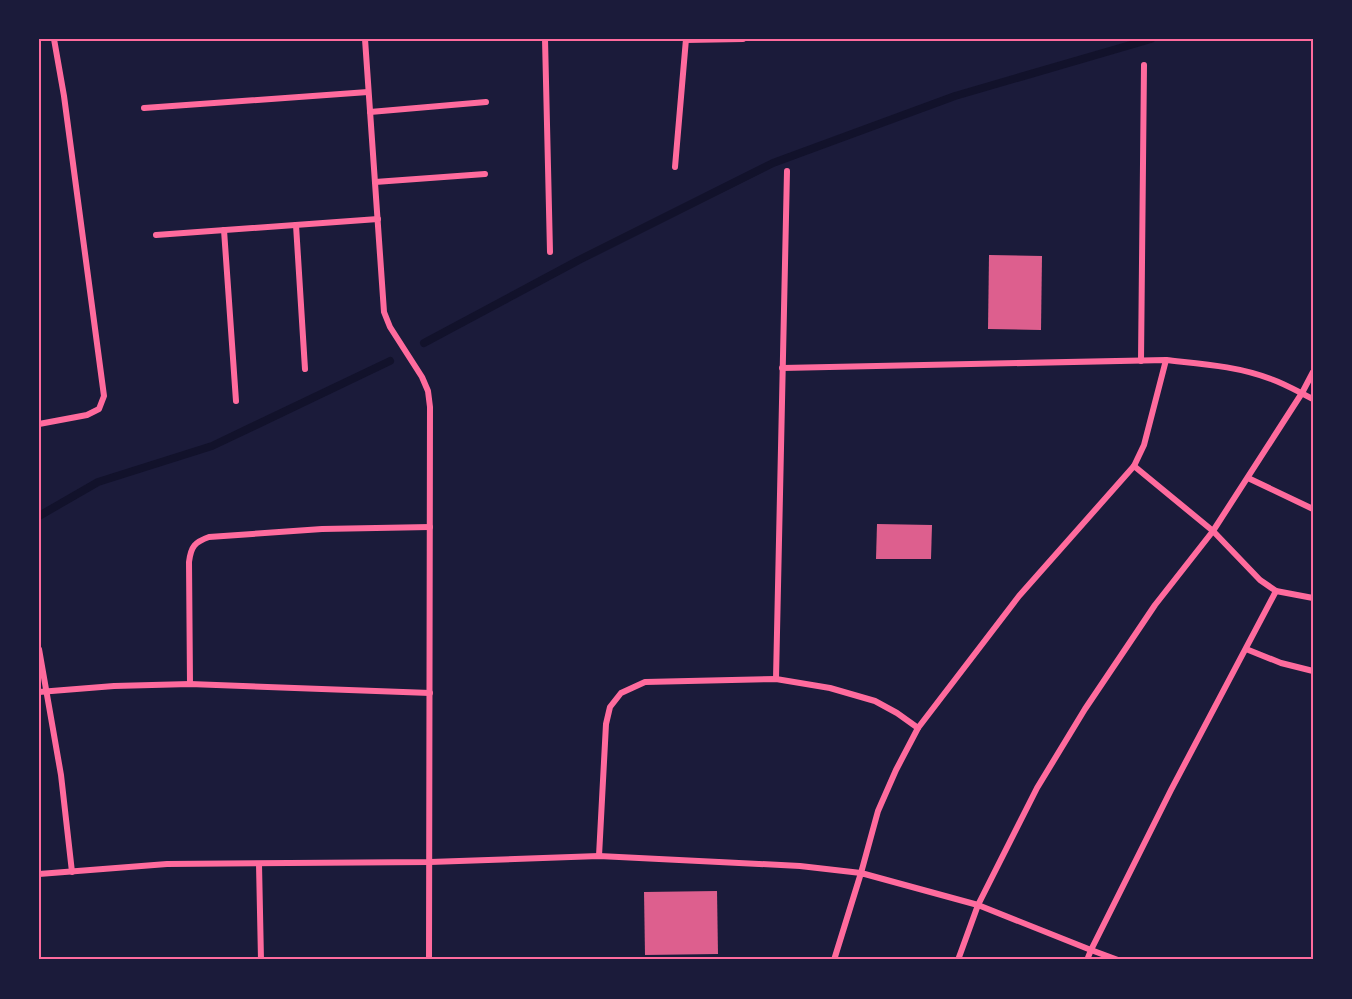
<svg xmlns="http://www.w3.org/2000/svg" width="1352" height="999" viewBox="0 0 1352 999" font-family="Signika,sans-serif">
<rect width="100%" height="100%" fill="#1b1b3a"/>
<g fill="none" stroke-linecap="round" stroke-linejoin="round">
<g stroke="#12122b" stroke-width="8">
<path d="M 424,343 L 579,260 L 773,163 L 955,96 L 1151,39"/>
<path d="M 39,516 L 98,482 L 212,446 L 390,361"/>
</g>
</g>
<g fill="#dd5f8e">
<path d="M 989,255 L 1042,256 L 1041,330 L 988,329 Z"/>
<path d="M 877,524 L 932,525 L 931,559 L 876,559 Z"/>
<path d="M 717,891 L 718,954 L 645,955 L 644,892 Z"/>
</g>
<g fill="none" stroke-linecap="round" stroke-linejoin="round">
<g stroke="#ff6b9d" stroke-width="6">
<path d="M 365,39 L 384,312 L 390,327 L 422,377 L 428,391 L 430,407 L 429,960"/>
<path d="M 545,39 L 550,252"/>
<path d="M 686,40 L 743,39"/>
<path d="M 144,108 L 368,92"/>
<path d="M 370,112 L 486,102"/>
<path d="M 675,167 L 686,39"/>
<path d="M 375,182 L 485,174"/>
<path d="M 296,225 L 305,369"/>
<path d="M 224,230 L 236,401"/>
<path d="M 156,235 L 378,219"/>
<path d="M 1141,361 L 1144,65"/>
<path d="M 782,368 L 1166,360 C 1202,364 1237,366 1271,379 C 1285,384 1299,392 1313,399"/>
<path d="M 39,424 L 87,415 L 99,409 L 104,396 L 64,96 L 54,39"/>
<path d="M 1134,466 L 1213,531 L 1260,580 L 1276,591 L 1313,598"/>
<path d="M 1248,478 L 1313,509"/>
<path d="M 39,649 L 61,775 L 72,872"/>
<path d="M 1246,649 L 1281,663 L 1313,671"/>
<path d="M 776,679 L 787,171"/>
<path d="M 190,684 L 189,562 C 191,546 195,542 209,537 L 322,529 L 430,527"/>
<path d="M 39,692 L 114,686 L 190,684 L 430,693"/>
<path d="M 599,856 L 606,724 L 610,707 L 621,693 L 645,682 L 776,679 L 830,688 L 875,701 L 897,713 L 918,728"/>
<path d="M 259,864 L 261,960"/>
<path d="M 39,874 L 167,864 L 430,862 L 599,856 L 800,866 L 861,873 L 878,811 L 896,770 L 918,728 L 1019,596 L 1134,466 L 1144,445 L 1166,360"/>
<path d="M 834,960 L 861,873 L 978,905 L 1037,788 L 1085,709 L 1155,605 L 1213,531 L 1302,393 L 1313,372"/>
<path d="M 958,960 L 978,905 L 1091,950 L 1087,960"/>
<path d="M 1118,960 L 1091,950 L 1171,790 L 1276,591"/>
</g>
</g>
<rect width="1352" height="999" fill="none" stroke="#1b1b3a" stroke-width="81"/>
<rect x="40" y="40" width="1272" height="918" fill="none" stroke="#ff6b9d" stroke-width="2"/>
</svg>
